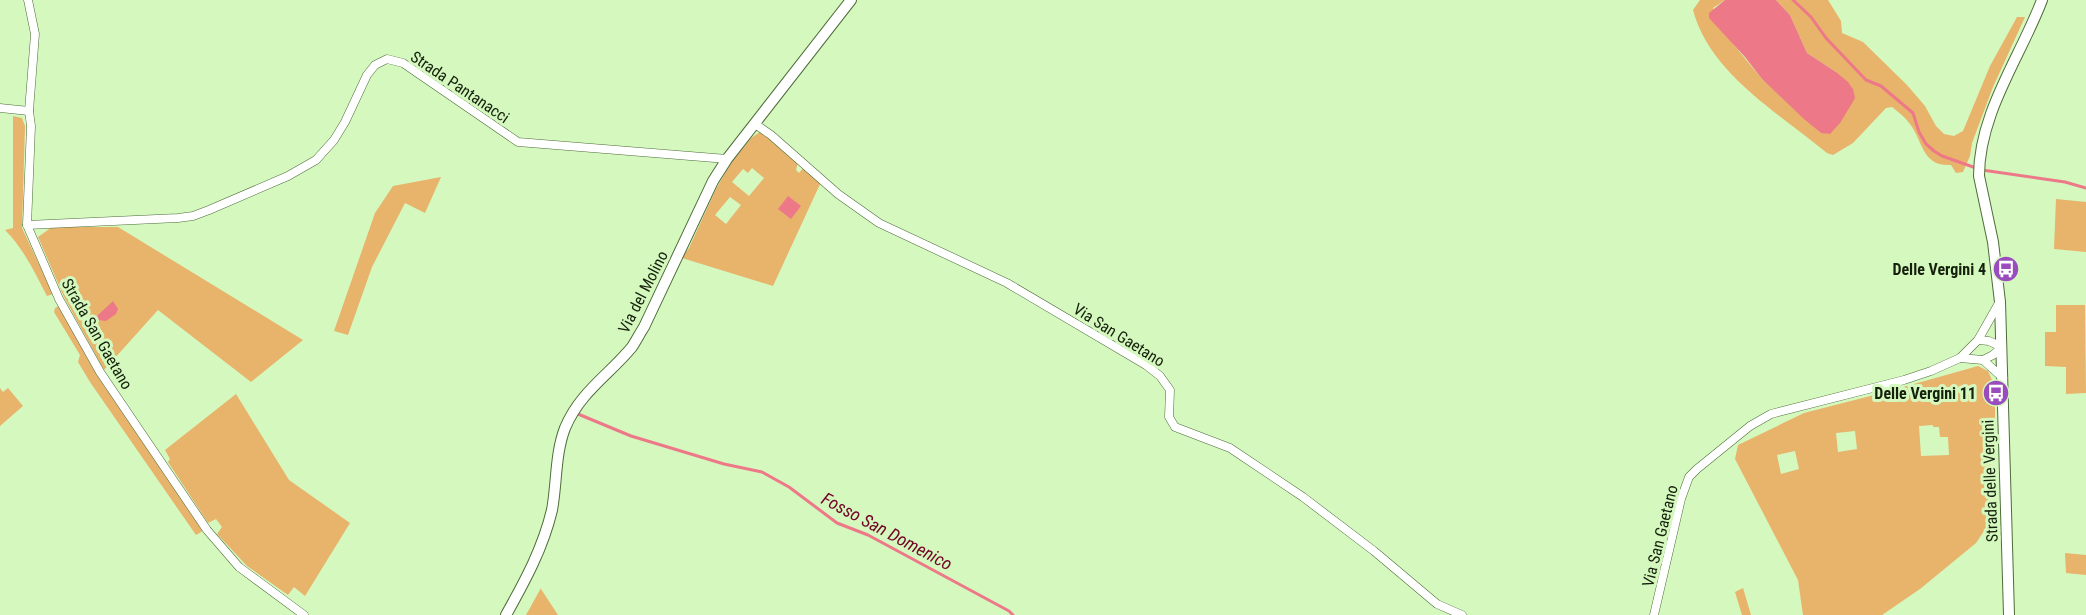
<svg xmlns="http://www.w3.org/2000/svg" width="2086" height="615" viewBox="0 0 2086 615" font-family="'Roboto Condensed',sans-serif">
<rect width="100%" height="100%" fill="#d5f8bf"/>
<g fill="#e8b36b" fill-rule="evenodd">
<path d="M 1700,0 L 1725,0 L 1713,8 L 1734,45 L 1762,79 L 1821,133 L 1836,72 L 1807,53 L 1790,15 L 1776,0 L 1828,0 L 1841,21 L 1842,33 L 1863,42 L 1907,85 L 1925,106 L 1936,126 L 1944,134 L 1954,136 L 1963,131 L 1990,66 L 2017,17 L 2025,17 L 1993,87 L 1972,143 L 1970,156 L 1963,172 L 1956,173 L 1951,165 C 1922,167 1923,141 1910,124 C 1905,117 1898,112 1892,107 L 1886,108 L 1853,143 L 1833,155 L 1827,153 C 1779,113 1710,74 1693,10 Z"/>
<path d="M 13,116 L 22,118 L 25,126 L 22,228 L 53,294 L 47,296 C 35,273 24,249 5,230 L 13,228 Z"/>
<path d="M 760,132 L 763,133 L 798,162 L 796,170 L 799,173 L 804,167 L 821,182 L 773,286 L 682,258 L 689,248 L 716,189 L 731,163 L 751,138 ZM 752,168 L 764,178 L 749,196 L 732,182 L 743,169 L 748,173 ZM 730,197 L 741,205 L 726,224 L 715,215 Z"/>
<path d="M 441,177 L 425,213 L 405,203 L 372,267 L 348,335 L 334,331 L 375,213 L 393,186 Z"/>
<path d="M 2056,199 L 2086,202 L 2086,252 L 2054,249 Z"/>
<path d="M 52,227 L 118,227 L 303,340 L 251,382 L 158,310 L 104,370 L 64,297 L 38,237 Z"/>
<path d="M 2056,305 L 2085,305 L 2086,393 L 2066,394 L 2066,367 L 2045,366 L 2045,332 L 2056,332 Z"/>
<path d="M 59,306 L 94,370 L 203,531 L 196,535 L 90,382 L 78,362 L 80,355 L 54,312 L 55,308 Z"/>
<path d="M 1978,366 L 1988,371 L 1995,387 L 1995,449 L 1989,452 L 1991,465 L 1998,468 L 1996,513 L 1976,543 L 1920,589 L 1882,615 L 1803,615 L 1798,580 L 1735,459 L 1738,445 L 1804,413 L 1882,393 ZM 1933,425 L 1933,427 L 1939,427 L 1940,437 L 1948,437 L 1949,455 L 1921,456 L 1919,426 ZM 1855,431 L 1857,449 L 1838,452 L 1836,433 ZM 1795,451 L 1799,469 L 1781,474 L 1777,455 Z"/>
<path d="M 0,388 L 3,392 L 8,388 L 23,406 L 0,426 Z"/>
<path d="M 236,394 L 289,480 L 350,523 L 305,596 L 294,587 L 288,595 L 247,566 L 217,534 L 222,527 L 216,519 L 208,523 L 168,462 L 170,459 L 165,450 Z"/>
<path d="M 2065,553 L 2086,555 L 2086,575 L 2066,573 Z"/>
<path d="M 541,588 L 541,589 L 558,615 L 526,615 Z"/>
<path d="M 1743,588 L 1751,615 L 1742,615 L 1735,592 Z"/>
</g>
<g fill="#ed7988">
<path d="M 1725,0 L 1776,0 L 1790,15 L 1807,53 L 1836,72 L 1848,82 L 1853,89 L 1855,98 L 1851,105 L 1840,123 L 1830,134 L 1821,133 L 1804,119 L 1762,79 L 1745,57 L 1709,18 L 1709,13 Z"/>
<path d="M 788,196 L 801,206 L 791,219 L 778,209 Z"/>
<path d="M 113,301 L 118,309 L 116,314 L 106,321 L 98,320 L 97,316 Z"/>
</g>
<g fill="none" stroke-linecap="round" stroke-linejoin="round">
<g stroke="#ed7988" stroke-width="3">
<path d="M 1793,0 L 1811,17 L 1826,38 L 1866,80 L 1881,86 L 1913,113 L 1919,132 L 1926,144 L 1934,151 L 1942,156 L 1976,168"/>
<path d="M 1982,170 L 2065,182 L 2086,188"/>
<path d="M 578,414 L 631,436 L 724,464 L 762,472 L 789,487 L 837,523 L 868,535 L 1009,611 L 1013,615"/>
</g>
<defs>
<g id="street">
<path d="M 28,0 L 35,34 L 29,111 L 31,126 L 27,225 L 59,299 L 100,372 L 207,530 L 239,567 L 304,615"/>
<path d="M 0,108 L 29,111"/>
<path d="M 755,124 L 771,135 L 838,194 L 879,223 L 1007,283 L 1146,365 L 1160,376 L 1170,390 L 1169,417 L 1175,427 L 1230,448 L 1303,497 L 1374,551 L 1437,604 L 1462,615"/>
<path d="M 27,225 L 178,218 L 193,216 L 209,210 L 288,176 L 316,160 L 334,140 L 345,122 L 367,75 L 375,65 L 387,59 L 403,63 L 518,142 L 727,159"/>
<path d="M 1978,340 L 1989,341 L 2002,347 L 1993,355 L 1983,360"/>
<path d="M 1960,358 L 1983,360 L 2003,378"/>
<path d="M 1654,615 L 1681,499 L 1689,477 L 1697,469 L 1750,426 L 1771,414 L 1904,380 L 1931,371 L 1960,358 L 1978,340 L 1999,303"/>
</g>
<g id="secondary">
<path d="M 506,615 C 525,581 543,548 552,510 C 557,483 555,454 565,428 C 580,392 609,375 632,347 C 636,341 640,333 644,327 L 713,181 L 727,159 L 851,0"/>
<path d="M 2009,615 L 2000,302 L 1993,242 L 1979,176 C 1979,113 2020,58 2042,0"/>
</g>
</defs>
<use href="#street" stroke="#4e6c39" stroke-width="9"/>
<use href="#secondary" stroke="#4e6c39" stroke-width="12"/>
<use href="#street" stroke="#fff" stroke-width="8"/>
<use href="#secondary" stroke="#fff" stroke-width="10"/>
</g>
<defs>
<symbol id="bus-disc" viewBox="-11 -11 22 22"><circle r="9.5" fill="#994cbd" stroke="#d5f8bf"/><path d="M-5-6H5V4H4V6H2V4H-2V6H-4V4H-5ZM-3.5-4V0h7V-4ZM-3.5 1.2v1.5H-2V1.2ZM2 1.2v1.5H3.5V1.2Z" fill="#fff"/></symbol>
</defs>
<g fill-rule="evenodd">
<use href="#bus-disc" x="1991" y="254" width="30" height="30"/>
<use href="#bus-disc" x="1981" y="378" width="30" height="30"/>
</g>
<g text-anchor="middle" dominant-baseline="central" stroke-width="6" stroke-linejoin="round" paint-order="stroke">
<g font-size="16" fill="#15210c" stroke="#d5f8bf">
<text transform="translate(460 87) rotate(34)">Strada Pantanacci</text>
<text transform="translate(643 292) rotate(-63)">Via del Molino</text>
<text transform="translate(97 334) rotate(60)">Strada San Gaetano</text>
<text transform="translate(1119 335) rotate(32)">Via San Gaetano</text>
<text transform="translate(1990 481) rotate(-92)">Strada delle Vergini</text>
<text transform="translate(1660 536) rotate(-76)">Via San Gaetano</text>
</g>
<g font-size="16" font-weight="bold" fill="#15210c" stroke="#d5f8bf" text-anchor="end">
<text x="1986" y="269">Delle Vergini 4</text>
<text x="1976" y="393">Delle Vergini 11</text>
</g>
<g font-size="18" font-style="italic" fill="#720426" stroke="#d5f8bf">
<text transform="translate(887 531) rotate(28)">Fosso San Domenico</text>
</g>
</g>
</svg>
